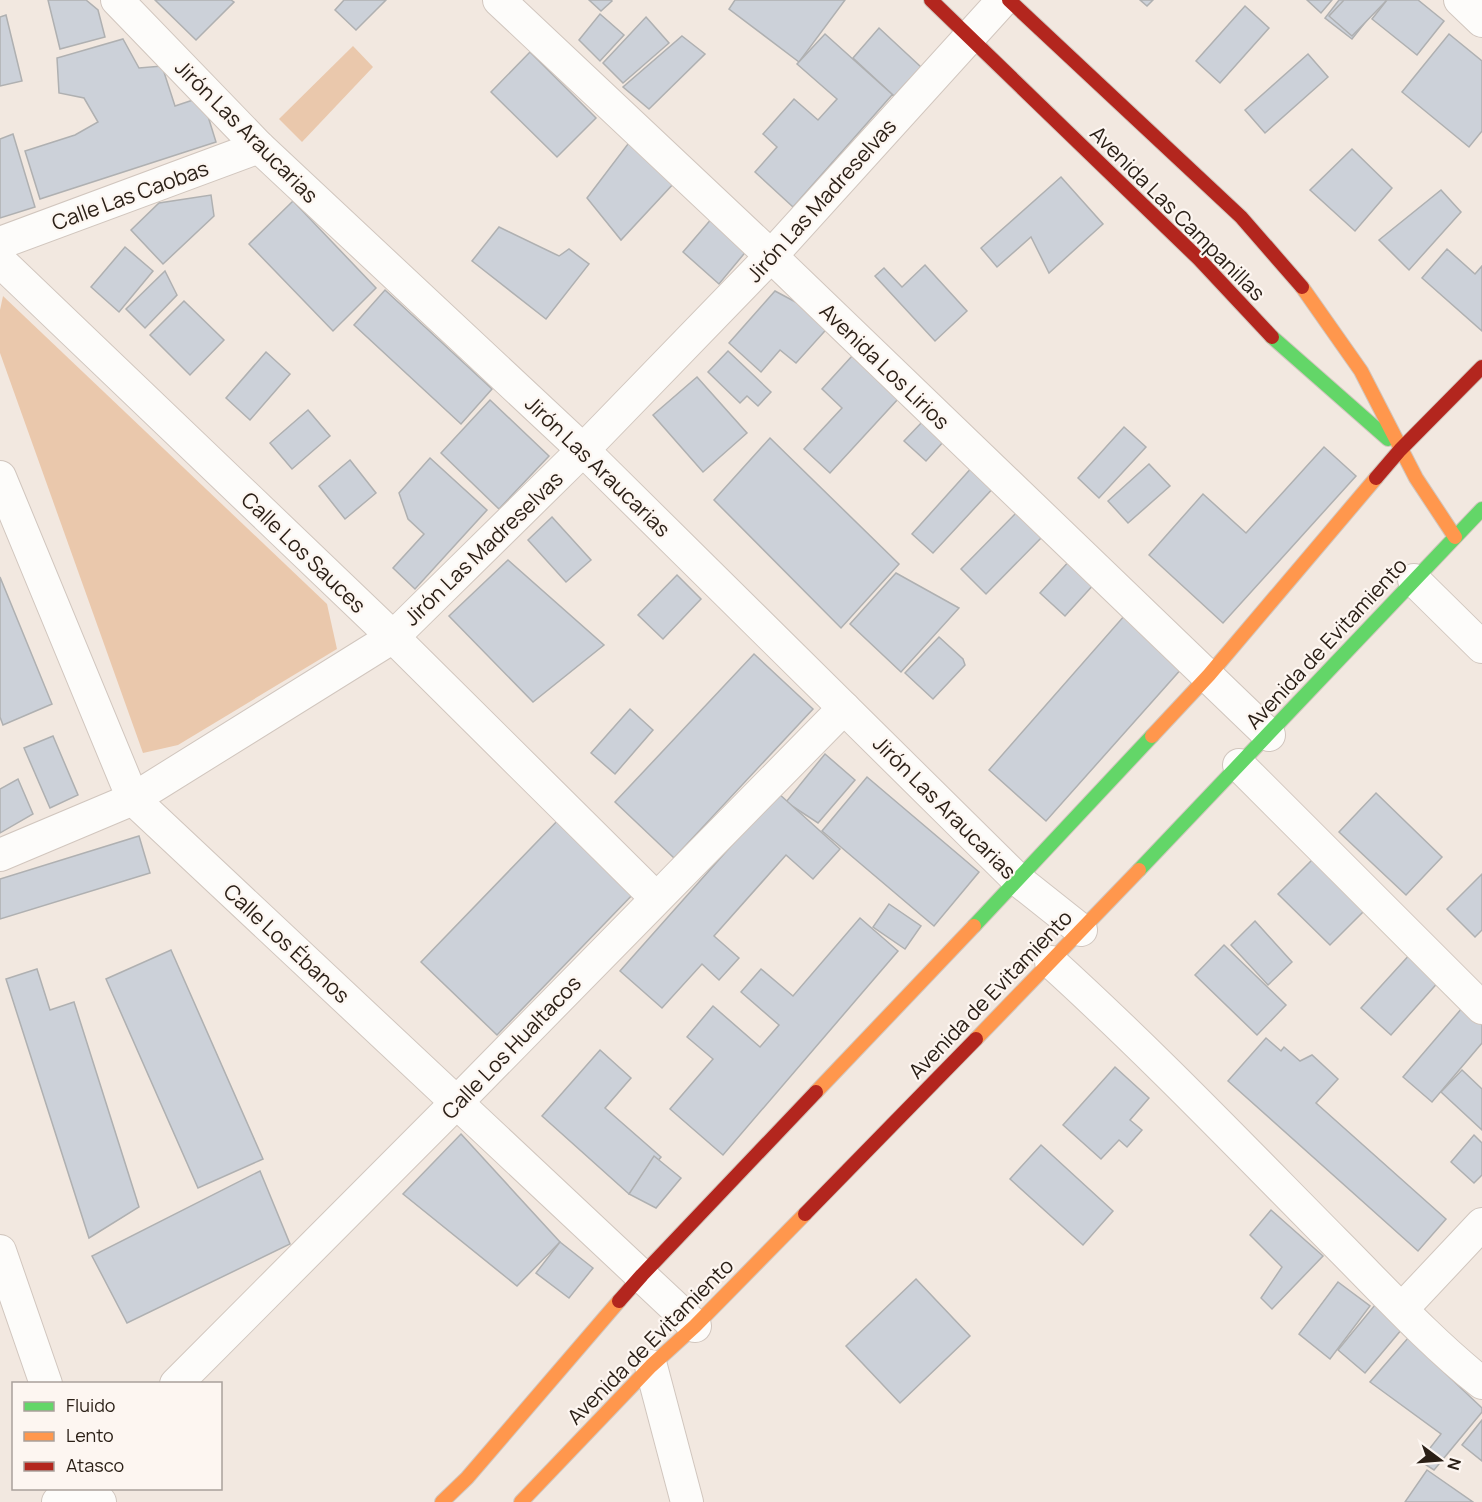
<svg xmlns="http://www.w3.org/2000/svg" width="1482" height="1502" viewBox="0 0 1482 1502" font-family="Manrope,sans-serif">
<rect width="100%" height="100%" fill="#f2e8e0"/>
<g fill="#eac8ac">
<path d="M 353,46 L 373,67 L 302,142 L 279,119 Z"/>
<path d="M 3,296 L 327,604 L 337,649 L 178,745 L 143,753 L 0,353 L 0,310 Z"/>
</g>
<g fill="#ccd1d9" stroke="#afb0b1" stroke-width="1.5">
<path d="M 48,0 L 86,0 L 98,10 L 105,37 L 60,49 Z"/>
<path d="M 155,0 L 231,0 L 234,2 L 196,40 Z"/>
<path d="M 344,0 L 386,0 L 356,30 L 335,10 Z"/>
<path d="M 589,0 L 611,0 L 612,1 L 601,11 Z"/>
<path d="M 735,0 L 845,0 L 799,62 L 729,9 Z"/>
<path d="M 1140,0 L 1153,0 L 1147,6 Z"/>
<path d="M 1307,0 L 1332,0 L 1321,13 Z"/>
<path d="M 1339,0 L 1383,0 L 1352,39 L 1325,18 Z"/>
<path d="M 1344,0 L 1387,0 L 1352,36 L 1329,16 Z"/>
<path d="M 1387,0 L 1418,0 L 1444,21 L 1417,55 L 1372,19 Z"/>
<path d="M 1245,6 L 1269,28 L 1220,83 L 1196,61 Z"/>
<path d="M 600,14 L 624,35 L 600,61 L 579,40 Z"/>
<path d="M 6,15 L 22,81 L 0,86 L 0,17 Z"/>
<path d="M 646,17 L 669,43 L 623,83 L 603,63 Z"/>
<path d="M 879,28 L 921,67 L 894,96 L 853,58 Z"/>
<path d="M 825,34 L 894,96 L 892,95 L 793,207 L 755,172 L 777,147 L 763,134 L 794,99 L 818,120 L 837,99 L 797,64 Z"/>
<path d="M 1449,34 L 1482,61 L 1482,131 L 1469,147 L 1402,92 Z"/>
<path d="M 682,36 L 705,54 L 649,109 L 623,87 Z"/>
<path d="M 123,39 L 139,68 L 162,66 L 175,106 L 202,97 L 216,142 L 40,199 L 25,151 L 75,135 L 98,122 L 84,98 L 59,93 L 57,58 Z"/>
<path d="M 530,52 L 596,118 L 557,157 L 491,92 Z"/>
<path d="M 1308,54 L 1328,77 L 1265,133 L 1245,110 Z"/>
<path d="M 13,134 L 35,207 L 0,218 L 0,139 Z"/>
<path d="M 631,140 L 675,182 L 621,240 L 587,198 Z"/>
<path d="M 1352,149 L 1392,188 L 1355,231 L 1310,190 Z"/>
<path d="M 1061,177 L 1103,224 L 1049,273 L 1031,237 L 997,267 L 981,248 Z"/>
<path d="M 1441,190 L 1461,212 L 1409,270 L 1379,240 Z"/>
<path d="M 211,195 L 214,216 L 163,264 L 131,230 L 159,203 Z"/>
<path d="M 293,201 L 376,288 L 333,331 L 249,244 Z"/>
<path d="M 713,217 L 748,249 L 719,284 L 683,252 Z"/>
<path d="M 499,227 L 559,256 L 569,249 L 589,264 L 546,319 L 472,261 Z"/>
<path d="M 125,247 L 153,271 L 119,312 L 91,287 Z"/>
<path d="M 1447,249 L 1475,274 L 1482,266 L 1482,331 L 1422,278 Z"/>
<path d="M 925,265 L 967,311 L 935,341 L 875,276 L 884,268 L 902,287 Z"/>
<path d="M 165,271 L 177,295 L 145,328 L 126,309 Z"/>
<path d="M 385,290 L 492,389 L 461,424 L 354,325 Z"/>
<path d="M 775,291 L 833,322 L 796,363 L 780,350 L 761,372 L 729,343 Z"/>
<path d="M 184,301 L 224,340 L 190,375 L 150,335 Z"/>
<path d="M 728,351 L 771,392 L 758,406 L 747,396 L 740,403 L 708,372 Z"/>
<path d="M 266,352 L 290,374 L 250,420 L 226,398 Z"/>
<path d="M 852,356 L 898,399 L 830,473 L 804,449 L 842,408 L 822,389 Z"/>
<path d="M 697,377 L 747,433 L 703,472 L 653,415 Z"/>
<path d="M 490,400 L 549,456 L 499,509 L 441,453 Z"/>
<path d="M 308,410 L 330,436 L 292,469 L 270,443 Z"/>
<path d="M 923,421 L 944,441 L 926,461 L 904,441 Z"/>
<path d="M 1124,427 L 1146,447 L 1099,498 L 1078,478 Z"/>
<path d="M 770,438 L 899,564 L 841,628 L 714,500 Z"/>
<path d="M 1324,447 L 1356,476 L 1223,623 L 1149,555 L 1203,494 L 1246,533 Z"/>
<path d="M 430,458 L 487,510 L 415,589 L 393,568 L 424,534 L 408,519 L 399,493 Z"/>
<path d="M 350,460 L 376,493 L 345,519 L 319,486 Z"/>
<path d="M 1149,464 L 1170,486 L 1128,523 L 1108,501 Z"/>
<path d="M 974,465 L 996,485 L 933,553 L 912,534 Z"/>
<path d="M 1018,511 L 1043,536 L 986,594 L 961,569 Z"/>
<path d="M 552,517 L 591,560 L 566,582 L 528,540 Z"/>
<path d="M 1071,559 L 1096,582 L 1065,616 L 1040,593 Z"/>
<path d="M 508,560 L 604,645 L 533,702 L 449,616 Z"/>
<path d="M 896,573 L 959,608 L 901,672 L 850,624 Z"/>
<path d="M 677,575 L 701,599 L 663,639 L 638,615 Z"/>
<path d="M 0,577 L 52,704 L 3,725 L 0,717 Z"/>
<path d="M 1125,615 L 1183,667 L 1046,821 L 989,770 Z"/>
<path d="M 939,637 L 963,659 L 965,665 L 933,699 L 905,673 Z"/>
<path d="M 754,654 L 813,709 L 674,858 L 615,802 Z"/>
<path d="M 630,709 L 653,730 L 615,774 L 591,753 Z"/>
<path d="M 53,736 L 78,795 L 50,808 L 24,748 Z"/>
<path d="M 825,754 L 855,780 L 818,823 L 786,802 Z"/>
<path d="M 867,777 L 979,872 L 934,926 L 822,831 Z"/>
<path d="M 18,779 L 33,814 L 0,833 L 0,789 Z"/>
<path d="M 778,793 L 840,849 L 813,879 L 786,855 L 714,936 L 739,958 L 719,980 L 702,964 L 662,1008 L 620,971 Z"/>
<path d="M 1376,793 L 1442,857 L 1406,895 L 1339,832 Z"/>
<path d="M 562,816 L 637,890 L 497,1035 L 421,962 Z"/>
<path d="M 139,836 L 150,873 L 0,919 L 0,879 Z"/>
<path d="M 1316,856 L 1367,908 L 1330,945 L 1278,894 Z"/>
<path d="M 1482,874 L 1482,930 L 1475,937 L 1447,909 Z"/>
<path d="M 889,904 L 921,926 L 905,949 L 873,927 Z"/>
<path d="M 860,918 L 898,951 L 723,1155 L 670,1109 L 713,1059 L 687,1037 L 713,1006 L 760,1047 L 779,1025 L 741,992 L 761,969 L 793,996 Z"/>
<path d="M 1255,921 L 1292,962 L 1268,985 L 1231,945 Z"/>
<path d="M 1224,945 L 1286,1005 L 1257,1035 L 1195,975 Z"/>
<path d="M 171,950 L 263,1159 L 198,1188 L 106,979 Z"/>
<path d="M 1412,952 L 1441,979 L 1391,1035 L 1361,1008 Z"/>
<path d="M 37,969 L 50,1010 L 74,1002 L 139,1207 L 89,1238 L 6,979 Z"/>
<path d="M 1468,1001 L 1482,1014 L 1482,1043 L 1432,1102 L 1403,1077 Z"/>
<path d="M 1266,1038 L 1281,1051 L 1284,1047 L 1300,1061 L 1312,1055 L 1338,1079 L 1316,1103 L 1446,1219 L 1418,1251 L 1228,1081 Z"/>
<path d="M 600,1050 L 631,1078 L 605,1108 L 661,1157 L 629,1194 L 542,1116 Z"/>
<path d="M 1115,1067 L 1149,1098 L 1130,1120 L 1142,1130 L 1127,1147 L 1119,1140 L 1101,1159 L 1063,1125 Z"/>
<path d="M 1462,1070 L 1482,1089 L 1482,1130 L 1441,1092 Z"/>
<path d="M 461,1134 L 560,1242 L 517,1286 L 403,1194 Z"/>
<path d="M 1474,1135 L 1482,1143 L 1482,1175 L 1474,1183 L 1451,1162 Z"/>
<path d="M 1041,1145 L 1113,1211 L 1083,1245 L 1010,1179 Z"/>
<path d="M 654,1156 L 681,1178 L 656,1208 L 629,1194 Z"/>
<path d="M 260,1171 L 290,1244 L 127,1323 L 92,1256 Z"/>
<path d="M 1271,1210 L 1323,1256 L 1272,1309 L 1261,1298 L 1282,1267 L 1250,1235 Z"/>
<path d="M 560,1242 L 593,1268 L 569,1298 L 536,1273 Z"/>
<path d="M 916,1279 L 970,1336 L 900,1403 L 846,1346 Z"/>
<path d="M 1338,1282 L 1370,1306 L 1330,1359 L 1299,1334 Z"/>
<path d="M 1375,1305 L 1402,1329 L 1365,1373 L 1338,1350 Z"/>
<path d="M 1408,1338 L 1482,1408 L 1482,1412 L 1434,1470 L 1420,1461 L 1441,1434 L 1370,1382 Z"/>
<path d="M 1482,1420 L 1482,1461 L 1462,1445 Z"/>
<path d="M 1427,1470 L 1473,1502 L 1405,1502 Z"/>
</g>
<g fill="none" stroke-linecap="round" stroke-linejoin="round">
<defs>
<g id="street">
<path d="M 117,0 L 259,147 L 583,450 L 1018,880 L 1081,930"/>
<path d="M 499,0 L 771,256 L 1269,735"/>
<path d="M 1460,0 L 1482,21"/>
<path d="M 0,243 L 259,147"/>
<path d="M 0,261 L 393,637 L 656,898"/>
<path d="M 0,477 L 133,799 L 695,1326"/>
<path d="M 1414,580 L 1482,647"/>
<path d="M 1239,765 L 1482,1008"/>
<path d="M 0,855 L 133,799 L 393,637 L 583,450 L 771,256 L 1003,0"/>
<path d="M 1051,962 C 1149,1051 1241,1147 1334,1241 C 1381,1288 1430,1342 1482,1383"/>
<path d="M 0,1251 L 46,1384"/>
<path d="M 1402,1309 L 1482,1224"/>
<path d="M 651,1366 L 687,1502"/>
<path d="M 176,1384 L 457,1102 L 844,708"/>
<path d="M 88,1488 L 100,1502"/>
<path d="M 58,1502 L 71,1488"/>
</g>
<g id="fast">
<path d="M 1272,337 L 1388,439"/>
<path d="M 1139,870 L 1482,509"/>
<path d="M 974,926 L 1152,736"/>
</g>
<g id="slow">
<path d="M 1302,287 L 1361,371 L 1416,478 L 1455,537"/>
<path d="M 1152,736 L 1209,675 L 1376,478"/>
<path d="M 976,1039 L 1139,870"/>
<path d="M 816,1092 L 974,926"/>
<path d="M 442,1502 L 467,1478 L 619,1301"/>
<path d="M 521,1502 L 651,1366 L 695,1326 L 805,1214"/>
</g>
<g id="jam">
<path d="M 931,0 L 1199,259 L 1272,337"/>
<path d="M 1009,0 L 1241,217 L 1302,287"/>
<path d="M 1376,478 L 1400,450 L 1482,367"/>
<path d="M 805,1214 L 976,1039"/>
<path d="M 619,1301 L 642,1275 L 816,1092"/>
</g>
</defs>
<use href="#street" stroke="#d1c6be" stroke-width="34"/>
<use href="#fast" stroke="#d1c6be" stroke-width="16"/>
<use href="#slow" stroke="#d1c6be" stroke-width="16"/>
<use href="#jam" stroke="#d1c6be" stroke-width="16"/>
<use href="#street" stroke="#fdfcfa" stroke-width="32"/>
<use href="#fast" stroke="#63d668" stroke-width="14"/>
<use href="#slow" stroke="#ff974d" stroke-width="14"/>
<use href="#jam" stroke="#b3261e" stroke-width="14"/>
</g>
<g text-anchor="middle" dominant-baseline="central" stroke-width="4.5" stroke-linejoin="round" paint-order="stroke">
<g font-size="21" fill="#2b2017" stroke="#fdf6f1">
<text transform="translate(247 131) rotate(45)">Jirón Las Araucarias</text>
<text transform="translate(130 195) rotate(-20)">Calle Las Caobas</text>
<text transform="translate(821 200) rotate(-48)">Jirón Las Madreselvas</text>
<text transform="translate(1178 213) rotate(45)">Avenida Las Campanillas</text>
<text transform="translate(885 366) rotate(44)">Avenida Los Lirios</text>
<text transform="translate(598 466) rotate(44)">Jirón Las Araucarias</text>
<text transform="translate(483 548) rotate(-44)">Jirón Las Madreselvas</text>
<text transform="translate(304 552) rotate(44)">Calle Los Sauces</text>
<text transform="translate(1326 643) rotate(-47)">Avenida de Evitamiento</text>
<text transform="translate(945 807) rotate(45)">Jirón Las Araucarias</text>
<text transform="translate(287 943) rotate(43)">Calle Los Ébanos</text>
<text transform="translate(990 994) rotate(-46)">Avenida de Evitamiento</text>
<text transform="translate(511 1047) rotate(-46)">Calle Los Hualtacos</text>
<text transform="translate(650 1341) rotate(-45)">Avenida de Evitamiento</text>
</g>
</g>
<rect x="12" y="1382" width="210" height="108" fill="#fdf6f1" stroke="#a9a09a" stroke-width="1.5"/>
<rect x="24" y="1402" width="30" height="9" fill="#63d668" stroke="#a9a09a" stroke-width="1.5"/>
<text x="66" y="1412" font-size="18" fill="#2b2017">Fluido</text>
<rect x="24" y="1432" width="30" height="9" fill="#ff974d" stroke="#a9a09a" stroke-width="1.5"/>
<text x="66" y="1442" font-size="18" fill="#2b2017">Lento</text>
<rect x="24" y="1462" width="30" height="9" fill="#b3261e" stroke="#a9a09a" stroke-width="1.5"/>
<text x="66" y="1472" font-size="18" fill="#2b2017">Atasco</text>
<g transform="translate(1440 1460) rotate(106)" stroke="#fdf6f1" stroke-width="4.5" paint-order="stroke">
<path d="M0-4.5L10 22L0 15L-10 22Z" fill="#2b2017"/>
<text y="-9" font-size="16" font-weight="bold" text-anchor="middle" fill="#2b2017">N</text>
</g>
</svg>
